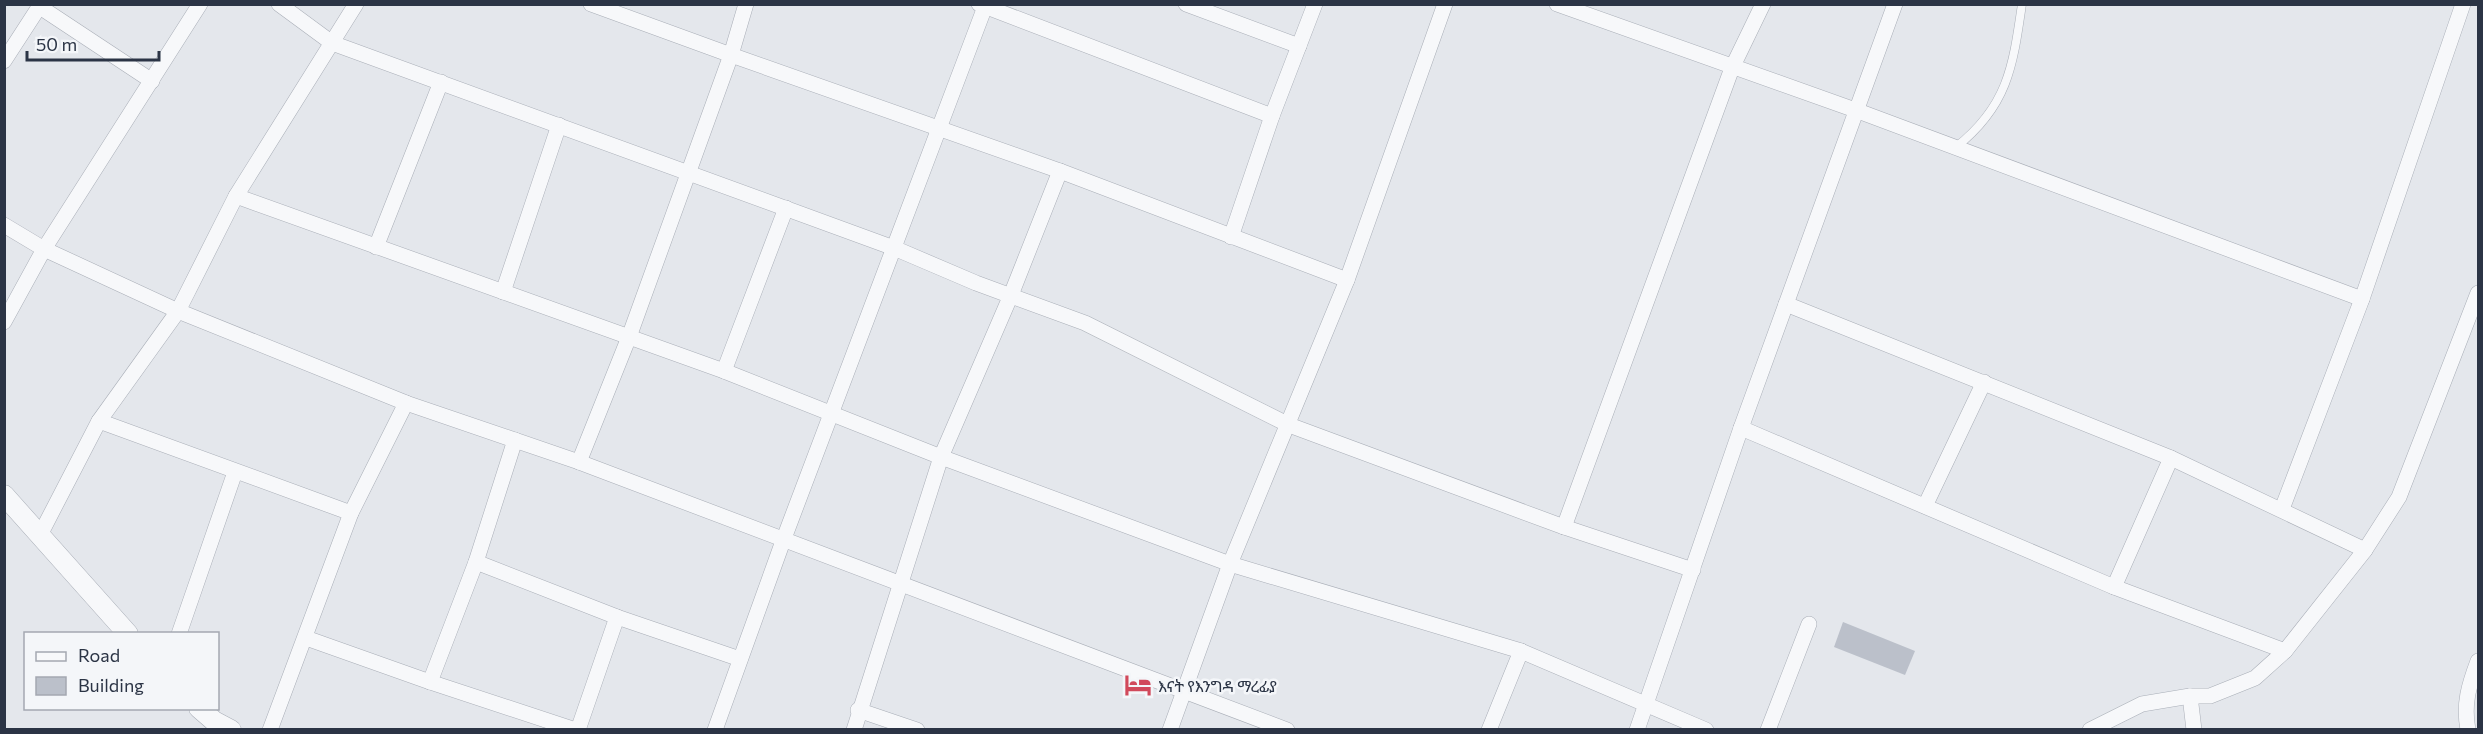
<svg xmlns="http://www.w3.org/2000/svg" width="2483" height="734" viewBox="0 0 2483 734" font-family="Commissioner,'Noto Sans Ethiopic',sans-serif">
<rect width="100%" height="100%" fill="#e4e7ec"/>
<path fill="#bbc0ca" d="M 1843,622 L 1915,651 L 1905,675 L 1834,647 Z"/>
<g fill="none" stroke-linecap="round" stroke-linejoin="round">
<defs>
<path id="service" d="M 1956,147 C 2008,106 2013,66 2022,4"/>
<g id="minor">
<path d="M 279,4 L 332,43 L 894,248 L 976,283 L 1085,323 L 1289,425 L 1564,527 L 1693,570"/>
<path d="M 746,4 L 731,55 L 1060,171 L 1347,280"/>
<path d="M 979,4 L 1272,116"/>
<path d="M 1186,4 L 1299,46"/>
<path d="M 1557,4 L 1858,111 L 2362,299"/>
<path d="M 40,7 L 152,81"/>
<path d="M 4,61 L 41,4"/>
<path d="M 236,196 L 724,371 L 941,457 L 1230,564 L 1521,651 L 1706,730"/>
<path d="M 4,225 L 44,249 L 178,311 L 406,403 L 579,462 L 1287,730"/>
<path d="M 1231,237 L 1272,116 L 1315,4"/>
<path d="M 376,247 L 441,82"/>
<path d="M 503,292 L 559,125"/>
<path d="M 1786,304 L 2171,458 L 2365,550"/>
<path d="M 4,322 L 44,249 L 200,4"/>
<path d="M 724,371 L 786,208"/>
<path d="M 99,421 L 351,513 L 270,730"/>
<path d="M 1741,428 L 2114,587 L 2285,651"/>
<path d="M 579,462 L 629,337 L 731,55 L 591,4"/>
<path d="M 1925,506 L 1984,382"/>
<path d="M 2282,509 L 2362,299 L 2463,4"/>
<path d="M 351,513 L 406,403"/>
<path d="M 1564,527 L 1732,68 L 1763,4"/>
<path d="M 40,535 L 99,421 L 178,311 L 236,196 L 356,4"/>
<path d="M 476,562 L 515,440"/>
<path d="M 2114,587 L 2171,458"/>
<path d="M 617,617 L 740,659"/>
<path d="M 179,634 L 235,472"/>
<path d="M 306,638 L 430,682 L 576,730"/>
<path d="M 430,682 L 476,562 L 617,617 L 578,730"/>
<path d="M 2190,696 L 2194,730"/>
<path d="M 858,710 L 917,730"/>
<path d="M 715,730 L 783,541 L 986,4"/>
<path d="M 854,730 L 941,457 L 1011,295 L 1060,171"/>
<path d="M 1170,730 L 1230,564 L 1347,280 L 1445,4"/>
<path d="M 1489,730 L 1521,651"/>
<path d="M 1637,730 L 1741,428 L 1895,4"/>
<path d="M 1768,730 L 1809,624"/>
<path d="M 2090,730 L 2142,704 L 2190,696 L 2210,696 L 2255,678 L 2285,651 L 2365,550 L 2399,497 L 2478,293"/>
<path d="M 2468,730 C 2463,704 2469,685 2478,661"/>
</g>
<g id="tertiary">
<path d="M 4,495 L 128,634"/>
<path d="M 199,708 L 214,721 L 231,730"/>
</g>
</defs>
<use href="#service" stroke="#a9aeb7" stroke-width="9"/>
<use href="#minor" stroke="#a9aeb7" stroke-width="16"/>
<use href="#tertiary" stroke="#a9aeb7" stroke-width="21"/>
<use href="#service" stroke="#f7f8fa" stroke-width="8"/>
<use href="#minor" stroke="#f7f8fa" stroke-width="15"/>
<use href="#tertiary" stroke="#f7f8fa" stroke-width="20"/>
</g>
<defs>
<symbol id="hotel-bare" viewBox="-9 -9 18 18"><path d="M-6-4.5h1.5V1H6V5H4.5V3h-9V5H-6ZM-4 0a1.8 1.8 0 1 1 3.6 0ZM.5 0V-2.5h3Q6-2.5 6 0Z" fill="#d1495b" stroke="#f4f6f9" stroke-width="2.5" paint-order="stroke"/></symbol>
</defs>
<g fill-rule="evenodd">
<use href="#hotel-bare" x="1119" y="666" width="38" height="38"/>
</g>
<g text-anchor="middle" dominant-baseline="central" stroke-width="5" stroke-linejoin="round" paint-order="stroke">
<g font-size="16" fill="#2b3445" stroke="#f4f6f9" text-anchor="start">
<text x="1158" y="685">እናት የእንግዳ ማረፊያ</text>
</g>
</g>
<rect width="2483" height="734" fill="none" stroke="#2b3445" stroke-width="12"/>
<rect x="24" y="632" width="195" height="78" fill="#f4f6f9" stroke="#a4a8b1" stroke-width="1.5"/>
<rect x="36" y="652" width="30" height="9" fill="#f7f8fa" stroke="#a4a8b1" stroke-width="1.5"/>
<text x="78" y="662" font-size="18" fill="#2b3445">Road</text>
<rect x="36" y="677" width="30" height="18" fill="#bbc0ca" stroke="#a4a8b1" stroke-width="1.5"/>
<text x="78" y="692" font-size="18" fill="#2b3445">Building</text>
<path d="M27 51v9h132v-9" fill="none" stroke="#2b3445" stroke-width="3"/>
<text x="36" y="51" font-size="18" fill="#2b3445" stroke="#f4f6f9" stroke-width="4.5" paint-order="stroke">50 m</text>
</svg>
